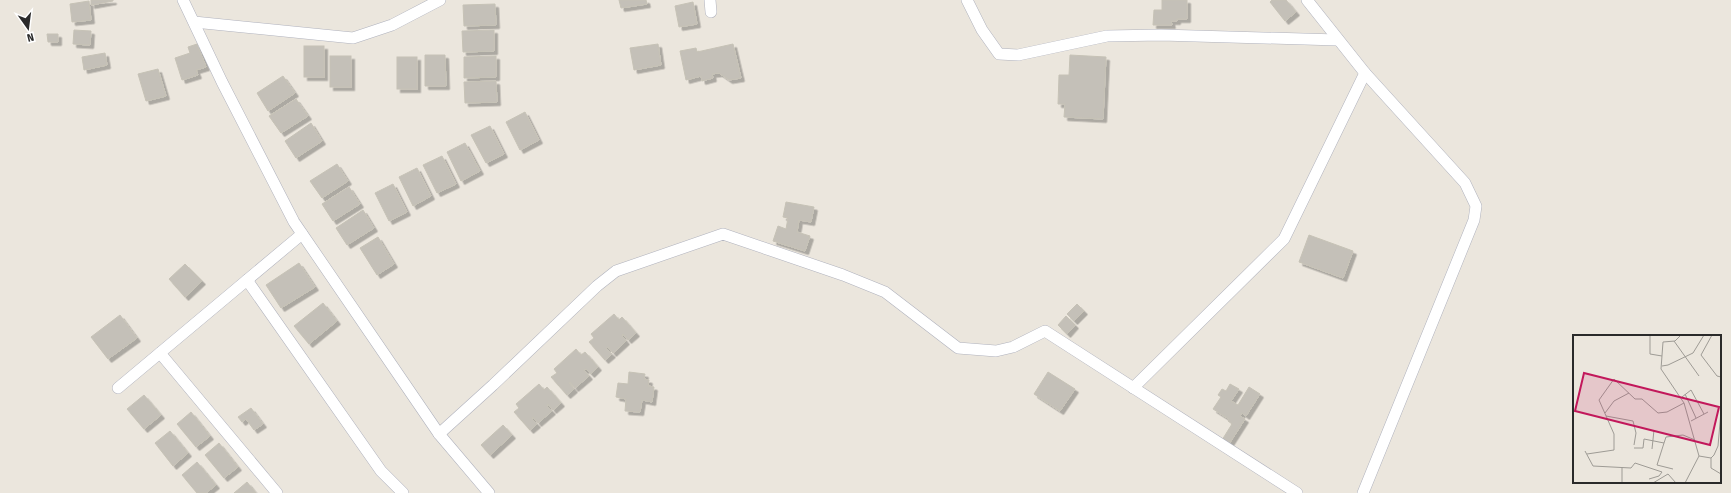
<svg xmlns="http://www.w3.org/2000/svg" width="1731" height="493" viewBox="0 0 1731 493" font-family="'Fira Sans Condensed',sans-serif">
<defs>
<filter id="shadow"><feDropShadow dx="3.5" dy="3.5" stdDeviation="0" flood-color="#0004"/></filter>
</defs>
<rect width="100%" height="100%" fill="#ebe6dd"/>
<g fill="#c4c0b8" stroke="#c6c2b6" filter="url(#shadow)">
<path d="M 91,0 L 113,0 L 113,1 L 91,5 Z"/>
<path d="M 619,0 L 646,0 L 647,4 L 621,8 Z"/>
<path d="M 1162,0 L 1187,0 L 1187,19 L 1177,19 L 1177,21 L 1171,21 L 1172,25 L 1153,25 L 1154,10 L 1162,10 Z"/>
<path d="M 1272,0 L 1286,0 L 1296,12 L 1285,21 L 1270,2 Z"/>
<path d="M 89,1 L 91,20 L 72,22 L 70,4 Z"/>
<path d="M 693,2 L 697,24 L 679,27 L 675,6 Z"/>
<path d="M 495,4 L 496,25 L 464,26 L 463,5 Z"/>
<path d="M 74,30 L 91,31 L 90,45 L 73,44 Z"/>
<path d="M 494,30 L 494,51 L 463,52 L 462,31 Z"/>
<path d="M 47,34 L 58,34 L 58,42 L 48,42 Z"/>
<path d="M 197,44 L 206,67 L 196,70 L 198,75 L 182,80 L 175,58 L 190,53 L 188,47 Z"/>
<path d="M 658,44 L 661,65 L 634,70 L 630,48 Z"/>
<path d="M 733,44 L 741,78 L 729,80 L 719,73 L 712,74 L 713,78 L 702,81 L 701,76 L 686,80 L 680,51 L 696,48 L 697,52 Z"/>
<rect x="304" y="46" width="20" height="31"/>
<path d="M 105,53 L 107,65 L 84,70 L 82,57 Z"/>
<path d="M 425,55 L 445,55 L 446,86 L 425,86 Z"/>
<path d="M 1070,55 L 1106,57 L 1103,119 L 1064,117 L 1065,104 L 1058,104 L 1059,75 L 1069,75 Z"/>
<rect x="330" y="56" width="21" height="31"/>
<path d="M 496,56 L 496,77 L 464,78 L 464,57 Z"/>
<rect x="397" y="57" width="20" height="32"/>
<path d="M 158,69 L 166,96 L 146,101 L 138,74 Z"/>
<path d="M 283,76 L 295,93 L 268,111 L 257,93 Z"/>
<path d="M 496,81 L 497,102 L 465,103 L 464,82 Z"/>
<path d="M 296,99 L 308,116 L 281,133 L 269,116 Z"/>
<path d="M 525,112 L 539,140 L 520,150 L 506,122 Z"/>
<path d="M 311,123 L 322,141 L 296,158 L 285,141 Z"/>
<path d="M 490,126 L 504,154 L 486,163 L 471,135 Z"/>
<path d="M 465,143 L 480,171 L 461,181 L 447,152 Z"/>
<path d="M 442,156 L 456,184 L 437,193 L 423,165 Z"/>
<path d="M 337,164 L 348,181 L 322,198 L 310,181 Z"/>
<path d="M 417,168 L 431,196 L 413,206 L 399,177 Z"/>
<path d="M 393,184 L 407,212 L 389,221 L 375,193 Z"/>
<path d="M 349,187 L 360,204 L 333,221 L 322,204 Z"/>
<path d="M 786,202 L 814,207 L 811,222 L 799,220 L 797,232 L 810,236 L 805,251 L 773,241 L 778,226 L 786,229 L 788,218 L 783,217 Z"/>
<path d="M 363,210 L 374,228 L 347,245 L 336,228 Z"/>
<path d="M 1309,235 L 1353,251 L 1343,278 L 1299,262 Z"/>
<path d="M 378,237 L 394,264 L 377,275 L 360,248 Z"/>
<path d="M 299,263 L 315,287 L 281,308 L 266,285 Z"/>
<path d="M 185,264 L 202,281 L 185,297 L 169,279 Z"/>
<path d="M 323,303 L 337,321 L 309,344 L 294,326 Z"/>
<path d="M 1077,304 L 1084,311 L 1074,321 L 1067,314 Z"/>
<path d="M 614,314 L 619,320 L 622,317 L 636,333 L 628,340 L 623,334 L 622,336 L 626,341 L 613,353 L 608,347 L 606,349 L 612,354 L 605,360 L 589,342 L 594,338 L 591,334 Z"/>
<path d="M 120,315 L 137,338 L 108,359 L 91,337 Z"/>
<path d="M 1066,316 L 1075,325 L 1067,334 L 1058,325 Z"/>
<path d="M 576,349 L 581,355 L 585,352 L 598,367 L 591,374 L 586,369 L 584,370 L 589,376 L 575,388 L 570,382 L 569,383 L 574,389 L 567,395 L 551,377 L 557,373 L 554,369 Z"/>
<path d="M 629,372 L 645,374 L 644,379 L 649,380 L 648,386 L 654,387 L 652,402 L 642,400 L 640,412 L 625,411 L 626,399 L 616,397 L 618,383 L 628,384 Z"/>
<path d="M 1048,372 L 1075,389 L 1060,411 L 1034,394 Z"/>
<path d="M 539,384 L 544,390 L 547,387 L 561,403 L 553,410 L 548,404 L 547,406 L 552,411 L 538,423 L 533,417 L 532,419 L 537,424 L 530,430 L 514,412 L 519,408 L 516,404 Z"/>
<path d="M 1230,384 L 1239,389 L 1231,401 L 1238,405 L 1249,387 L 1260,394 L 1246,416 L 1242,413 L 1240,416 L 1245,419 L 1229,444 L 1222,440 L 1232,424 L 1228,421 L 1229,419 L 1213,409 L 1221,397 L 1218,395 L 1222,389 L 1226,391 Z"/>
<path d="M 144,395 L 161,415 L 144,429 L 127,409 Z"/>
<path d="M 251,408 L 263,424 L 254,430 L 246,419 L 242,422 L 238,417 Z"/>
<path d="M 191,412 L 210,436 L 196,447 L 177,424 Z"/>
<path d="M 503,425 L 512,435 L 490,455 L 481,445 Z"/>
<path d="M 170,431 L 188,453 L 173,466 L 155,443 Z"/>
<path d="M 219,443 L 238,467 L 224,478 L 205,455 Z"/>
<path d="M 197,462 L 216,485 L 206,493 L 197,493 L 182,475 Z"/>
<path d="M 247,482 L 256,493 L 234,493 Z"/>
</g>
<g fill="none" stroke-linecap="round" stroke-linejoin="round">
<defs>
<g id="minor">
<path d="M 183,0 L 222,82 L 294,222 L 439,434 L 489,493"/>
<path d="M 710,0 L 711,12"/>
<path d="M 967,0 L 982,30 L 999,54 L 1018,55 L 1107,36 L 1161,35 L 1338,40"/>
<path d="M 1307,0 L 1365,73 L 1465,183 L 1476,206 L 1474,220 L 1363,493"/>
<path d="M 194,22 L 353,38 L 392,25 L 440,0"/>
<path d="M 247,280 L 381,471 L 403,493"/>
<path d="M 160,353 L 277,493"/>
<path d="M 118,388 L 302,234"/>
<path d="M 1133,388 L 1284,239 L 1365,73"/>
<path d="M 439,434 L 493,385 L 597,286 L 616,271 L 723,234 L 843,275 L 885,292 L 958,348 L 996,351 L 1013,347 L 1045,331 L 1297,493"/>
</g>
</defs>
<use href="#minor" stroke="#b0b2bd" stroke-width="12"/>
<use href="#minor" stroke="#fff" stroke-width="11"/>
</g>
<g transform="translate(1573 335)">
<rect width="148" height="148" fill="#ebe6dd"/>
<path fill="none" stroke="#9e9b95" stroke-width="1" d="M 77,0 L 77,19 L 89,21M 108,0 L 102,6 L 90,7 L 88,34 L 111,68 L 126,121M 139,0 L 128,20 L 144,41 L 148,42M 101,6 L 126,41M 89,31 L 95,30 L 120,18 L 131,0M 112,59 L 123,83M 109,62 L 118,55 L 131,79M 32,78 L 41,66 L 56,58M 33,81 L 60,86 L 63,98 L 61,110M 118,86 L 135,77M 91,108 L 84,130 L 100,134M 61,113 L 70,113 L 71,104 L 91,108 L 93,102 L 110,100 L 122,105M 79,114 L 81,95M 12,116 L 20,131 L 58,133 L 62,128 L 89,137 L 86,141 L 76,144M 14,119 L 41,115 L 41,99 L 26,65 L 41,44 L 62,64 L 69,64 L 85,78 L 94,77 L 111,68M 138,123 L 138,133 L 148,139M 49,132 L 49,148M 80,148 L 95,139 L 103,148M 112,148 L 126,121 L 138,123 L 141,120 L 145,111 L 148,76"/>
<path fill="#c2185b" fill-opacity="0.15" stroke="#c2185b" stroke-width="2" d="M 11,38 L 146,72 L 137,110 L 2,76 Z"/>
<rect width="148" height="148" fill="none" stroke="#2a2a2a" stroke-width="2"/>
</g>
<g transform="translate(28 28) rotate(166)" stroke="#ffffff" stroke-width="3" paint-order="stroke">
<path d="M0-3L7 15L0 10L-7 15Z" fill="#2a2a2a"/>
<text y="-6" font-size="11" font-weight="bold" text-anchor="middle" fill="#2a2a2a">N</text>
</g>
</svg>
